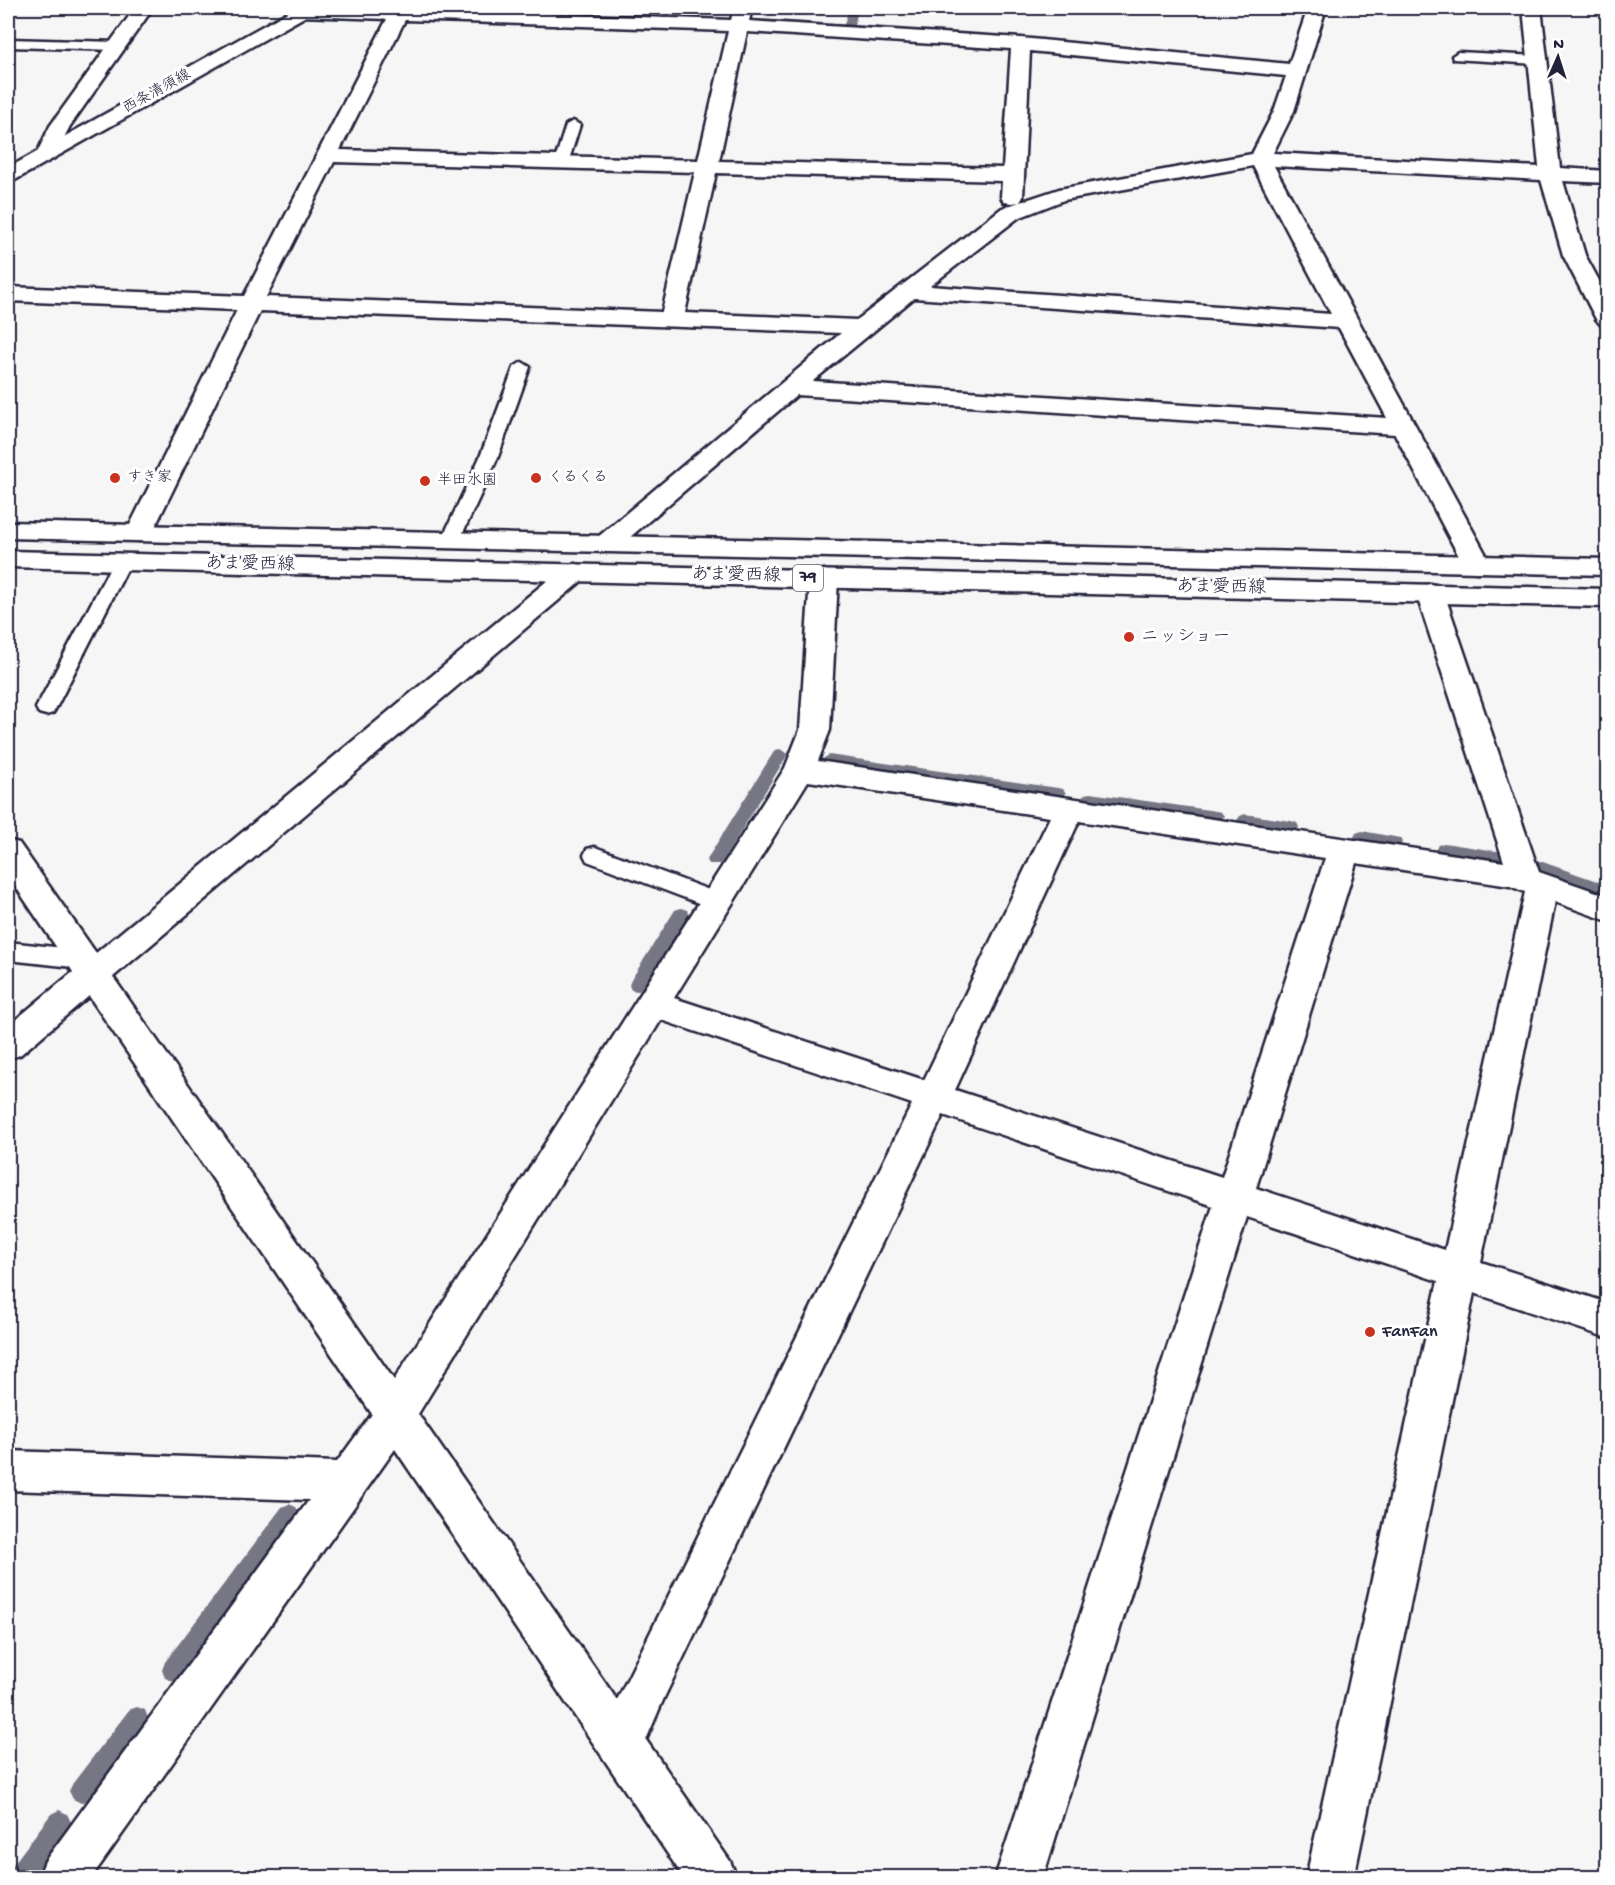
<svg xmlns="http://www.w3.org/2000/svg" width="1615" height="1885" viewBox="0 0 1615 1885" font-family="'Gochi Hand','Klee One',sans-serif">
<rect width="100%" height="100%" fill="#f6f6f7"/>
<filter id="ink" filterUnits="userSpaceOnUse"><feTurbulence type="fractalNoise" baseFrequency=".0167" numOctaves="2"/><feDisplacementMap in="SourceGraphic" scale="12" xChannelSelector="R" yChannelSelector="G"/><feConvolveMatrix kernelMatrix="1 2 1 2 8 2 1 2 1" color-interpolation-filters="sRGB"/></filter>
<g filter="url(#ink)">
<g fill="none" stroke-linecap="round" stroke-linejoin="round">
<g fill="#767685" fill-rule="evenodd">
<path d="M 849,8 L 859,8 L 853,28 L 848,31 L 843,28 Z"/>
<path d="M 780,749 L 788,754 L 721,864 L 709,864 L 707,860 L 709,856 L 775,750 Z"/>
<path d="M 829,755 L 1058,788 L 1063,789 L 1066,793 L 1063,797 L 1058,798 L 824,764 L 821,760 Z"/>
<path d="M 1090,793 L 1216,811 L 1221,812 L 1224,816 L 1221,820 L 1216,821 L 1085,802 L 1082,798 L 1085,794 Z"/>
<path d="M 1245,814 L 1291,821 L 1297,823 L 1299,827 L 1297,831 L 1291,833 L 1240,824 L 1237,820 L 1240,816 Z"/>
<path d="M 1362,831 L 1400,838 L 1402,842 L 1400,846 L 1394,848 L 1356,841 L 1354,837 L 1356,833 Z"/>
<path d="M 1444,843 L 1503,852 L 1509,854 L 1511,858 L 1509,862 L 1503,864 L 1438,853 L 1436,849 L 1438,845 Z"/>
<path d="M 1540,861 L 1608,885 L 1608,897 L 1534,871 L 1532,867 L 1534,863 Z"/>
<path d="M 681,908 L 687,910 L 689,914 L 687,918 L 643,990 L 637,991 L 631,990 L 629,985 L 631,980 L 675,910 Z"/>
<path d="M 289,1504 L 296,1507 L 300,1514 L 296,1521 L 181,1678 L 173,1681 L 165,1678 L 162,1670 L 165,1662 L 282,1507 Z"/>
<path d="M 137,1707 L 145,1710 L 148,1718 L 145,1726 L 89,1799 L 81,1803 L 73,1799 L 69,1791 L 73,1783 L 129,1710 Z"/>
<path d="M 59,1810 L 67,1814 L 71,1822 L 67,1830 L 32,1878 L 8,1878 L 9,1870 L 51,1814 Z"/>
</g>
<defs>
<g id="lane">
<path d="M 8,39 L 117,42 L 123,46 L 117,50 L 8,47 Z"/>
<path d="M 1458,52 L 1538,56 L 1545,60 L 1538,64 L 1453,59 L 1452,56 Z"/>
<path d="M 573,121 L 580,125 L 568,163 L 566,166 L 556,166 L 554,163 L 566,125 Z"/>
<path d="M 522,362 L 530,367 L 498,457 L 460,539 L 457,543 L 445,543 L 442,539 L 480,457 L 514,367 Z"/>
<path d="M 122,556 L 129,558 L 131,562 L 56,708 L 53,713 L 46,715 L 39,713 L 36,708 L 113,562 L 115,558 Z"/>
<path d="M 595,847 L 725,896 L 728,902 L 725,908 L 717,910 L 587,861 L 584,855 L 587,849 Z"/>
<path d="M 8,942 L 82,950 L 90,953 L 93,959 L 90,965 L 82,968 L 8,960 Z"/>
</g>
<g id="street">
<path d="M 135,8 L 153,8 L 70,126 L 53,159 L 46,161 L 39,159 L 36,155 L 50,126 Z"/>
<path d="M 293,8 L 358,8 L 731,20 L 734,8 L 752,8 L 749,21 L 1021,38 L 1289,64 L 1308,8 L 1326,8 L 1294,111 L 1273,153 L 1539,167 L 1523,8 L 1541,8 L 1560,168 L 1608,171 L 1608,183 L 1563,181 L 1585,255 L 1608,297 L 1608,326 L 1600,324 L 1596,319 L 1563,255 L 1541,180 L 1274,166 L 1491,564 L 1487,570 L 1477,572 L 1467,570 L 1463,564 L 1395,434 L 797,395 L 616,549 L 607,551 L 598,549 L 594,543 L 598,537 L 841,333 L 260,311 L 152,533 L 148,539 L 139,541 L 130,539 L 126,533 L 237,310 L 8,301 L 8,287 L 244,296 L 387,19 L 300,16 L 294,15 L 291,11 ZM 405,20 L 728,31 L 698,160 L 340,150 ZM 747,32 L 1011,49 L 1003,168 L 719,161 ZM 1030,51 L 1286,76 L 1274,111 L 1252,154 L 1059,189 L 1002,208 L 857,320 L 685,313 L 716,173 L 1002,181 L 1001,197 L 1004,202 L 1012,203 L 1020,202 L 1023,197 ZM 334,162 L 695,172 L 662,312 L 266,297 ZM 1253,166 L 1331,314 L 930,286 L 1018,218 L 1064,200 ZM 914,298 L 1339,328 L 1387,418 L 813,381 Z"/>
<path d="M 575,564 L 585,566 L 589,572 L 585,578 L 113,977 L 394,1380 L 785,768 L 800,730 L 810,579 L 814,573 L 824,570 L 834,573 L 838,579 L 830,730 L 818,761 L 1504,862 L 1416,593 L 1420,587 L 1430,584 L 1440,587 L 1444,593 L 1539,872 L 1608,896 L 1608,921 L 1555,902 L 1481,1262 L 1608,1303 L 1608,1338 L 1474,1293 L 1354,1878 L 1306,1878 L 1438,1281 L 1247,1217 L 1043,1878 L 995,1878 L 1213,1206 L 943,1115 L 664,1698 L 646,1740 L 730,1861 L 737,1878 L 684,1878 L 395,1449 L 91,1878 L 38,1878 L 45,1861 L 309,1500 L 8,1490 L 8,1451 L 337,1462 L 372,1414 L 89,996 L 20,1055 L 8,1059 L 8,1026 L 73,972 L 8,875 L 8,840 L 19,843 L 96,953 L 565,566 ZM 808,781 L 1050,817 L 924,1080 L 674,998 ZM 1079,821 L 1325,858 L 1222,1177 L 955,1090 ZM 1356,863 L 1510,886 L 1525,892 L 1445,1250 L 1256,1188 ZM 661,1020 L 912,1104 L 617,1700 L 418,1414 Z"/>
</g>
<path id="secondary" d="M 295,8 L 316,8 L 313,12 L 15,180 L 8,182 L 8,168 Z"/>
<g id="primary">
<path d="M 8,522 L 1608,559 L 1608,575 L 8,538 Z"/>
<path d="M 8,551 L 1608,589 L 1608,607 L 8,567 Z"/>
</g>
</defs>
<use href="#lane" stroke="#22223b" stroke-width="5"/>
<use href="#street" stroke="#22223b" stroke-width="5"/>
<use href="#secondary" stroke="#22223b" stroke-width="5"/>
<use href="#primary" stroke="#22223b" stroke-width="5"/>
<use href="#lane" fill="#fff" fill-rule="evenodd"/>
<use href="#street" fill="#fff" fill-rule="evenodd"/>
<use href="#secondary" fill="#fff" fill-rule="evenodd"/>
<use href="#primary" fill="#fff" fill-rule="evenodd"/>
</g>
</g>
<g fill="#c8321e" stroke="#fff" stroke-width="2">
<circle cx="115" cy="478" r="6"/>
<circle cx="536" cy="478" r="6"/>
<circle cx="425" cy="481" r="6"/>
<circle cx="1129" cy="637" r="6"/>
<circle cx="1370" cy="1332" r="6"/>
</g>
<g text-anchor="middle" dominant-baseline="central" stroke-width="6" stroke-linejoin="round" paint-order="stroke">
<g font-size="15" fill="#22223b" stroke="#fff">
<text transform="translate(157 92) rotate(-29)">西条清須線</text>
</g>
<g font-size="15" fill="#22223b" stroke="#fff" text-anchor="start">
<text x="127" y="478">すき家</text>
<text x="548" y="478">くるくる</text>
<text x="437" y="481">半田水園</text>
</g>
<rect fill="#fff" stroke="#646476" stroke-width="1.5" x="793" y="565" width="30" height="26" rx="4.5"/>
<g font-size="16" font-weight="bold" fill="#22223b">
<text x="808" y="578">79</text>
</g>
<g font-size="18" fill="#22223b" stroke="#fff">
<text transform="translate(250 565) rotate(1)">あま愛西線</text>
<text transform="translate(736 576) rotate(1)">あま愛西線</text>
<text transform="translate(1221 588) rotate(1)">あま愛西線</text>
</g>
<g font-size="18" fill="#22223b" stroke="#fff" text-anchor="start">
<text x="1141" y="637">ニッショー</text>
<text x="1382" y="1332">FanFan</text>
</g>
</g>
<rect width="1615" height="1885" fill="none" stroke="#fff" stroke-width="30"/>
<rect x="15" y="15" width="1585" height="1855" fill="none" stroke="#22223b" stroke-width="2" filter="url(#ink)"/>
<g transform="translate(1558 57) rotate(3)" stroke="#ffffff" stroke-width="4.5" paint-order="stroke">
<path d="M0-4.5L10 22L0 15L-10 22Z" fill="#22223b"/>
<text y="-9" font-size="16" font-weight="bold" text-anchor="middle" fill="#22223b">N</text>
</g>
</svg>
